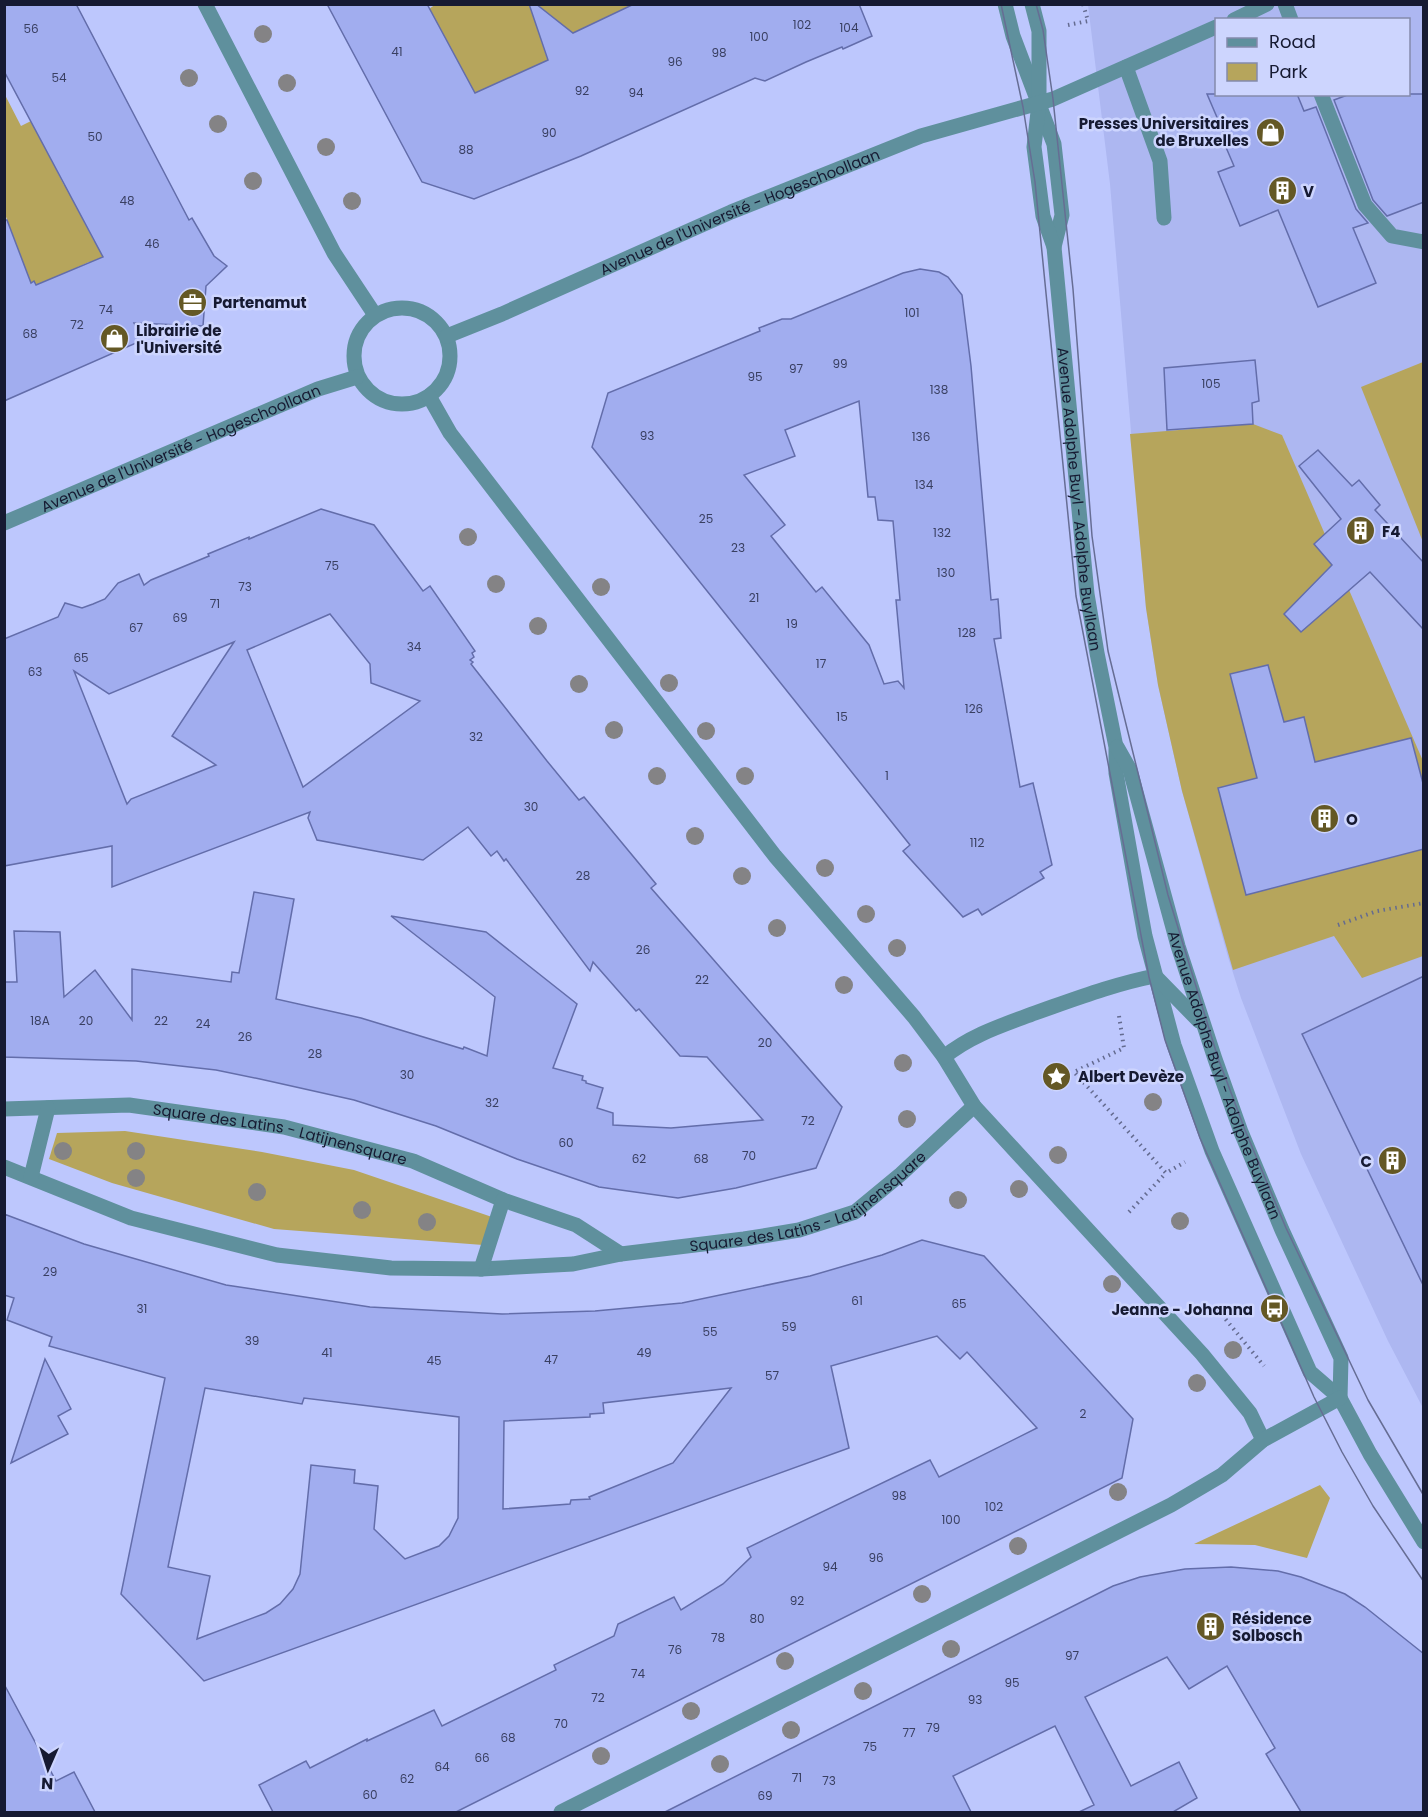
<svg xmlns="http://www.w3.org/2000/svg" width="1428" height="1817" viewBox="0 0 1428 1817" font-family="Poppins,sans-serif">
<rect width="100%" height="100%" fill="#bdc7fd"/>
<path fill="#adb7f1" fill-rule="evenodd" d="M 1088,5 L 1423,5 L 1423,1408 L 1388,1341 L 1301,1154 L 1241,998 L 1228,957 L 1182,791 L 1158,685 L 1146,608 L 1110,184 ZM 1216,20 L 1408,20 L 1408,94 L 1216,94 Z"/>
<g fill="#b6a55c">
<path d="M 436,4 L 656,5 L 597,69 L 543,26 L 540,37 L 555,82 L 529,69 L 500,82 L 481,124 L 429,9 Z"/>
<path d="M 4,93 L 21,126 L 63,105 L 52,145 L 45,148 L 64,185 L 80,177 L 84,222 L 94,241 L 145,262 L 95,264 L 89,262 L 78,267 L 82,277 L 40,295 L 34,282 L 5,294 L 5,241 L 13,236 L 5,214 Z"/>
<path d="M 1423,362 L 1423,542 L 1361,387 Z"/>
<path d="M 1253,424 L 1282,435 L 1423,761 L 1423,956 L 1362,978 L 1334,936 L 1233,970 L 1182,791 L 1158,685 L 1146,608 L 1130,434 Z"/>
<path d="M 125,1131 L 262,1152 L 354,1170 L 492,1217 L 483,1245 L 274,1229 L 112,1183 L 49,1159 L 57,1133 Z"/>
<path d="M 1320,1485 L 1330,1498 L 1307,1558 L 1255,1545 L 1194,1544 Z"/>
</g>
<g fill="#a1adef" stroke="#636daa" stroke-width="1.5" fill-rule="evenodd">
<path d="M 4,4 L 76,4 L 189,220 L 192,218 L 214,256 L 227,266 L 206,286 L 203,326 L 134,323 L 143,340 L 4,401 L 4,220 L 7,220 L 31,283 L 34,281 L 36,285 L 103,257 L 4,71 Z"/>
<path d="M 327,4 L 427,4 L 475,93 L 548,60 L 529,4 L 536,4 L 573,33 L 634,4 L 859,4 L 872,36 L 843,49 L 842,47 L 806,62 L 765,81 L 755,78 L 581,156 L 474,199 L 422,182 Z"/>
<path d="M 1207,94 L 1297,94 L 1304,111 L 1316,107 L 1356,209 L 1368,223 L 1353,228 L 1376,283 L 1318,307 L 1278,210 L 1240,226 L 1218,172 L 1234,166 L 1222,138 L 1225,136 Z"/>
<path d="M 1350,94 L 1424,94 L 1424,202 L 1387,216 L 1373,200 L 1334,100 Z"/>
<path d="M 920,269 L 939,272 L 948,277 L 962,295 L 971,366 L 991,600 L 998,599 L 1001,638 L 994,639 L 1020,787 L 1033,783 L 1052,865 L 1040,872 L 1044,878 L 982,915 L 978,909 L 963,917 L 903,851 L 910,845 L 592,447 L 608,393 L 760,331 L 759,328 L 782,319 L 791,319 L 903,273 ZM 859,401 L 868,497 L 875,497 L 878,520 L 893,521 L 900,600 L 896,600 L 904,688 L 898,681 L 884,684 L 869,645 L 822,587 L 816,592 L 771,536 L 785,525 L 744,475 L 795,456 L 785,430 Z"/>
<path d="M 1255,360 L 1259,401 L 1252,403 L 1253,424 L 1167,430 L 1164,368 Z"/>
<path d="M 1318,450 L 1352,486 L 1359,480 L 1380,505 L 1375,510 L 1424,563 L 1424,630 L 1370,572 L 1301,632 L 1284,614 L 1332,565 L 1314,544 L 1341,519 L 1299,466 Z"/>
<path d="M 321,509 L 374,525 L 423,591 L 430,586 L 475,651 L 472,653 L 474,657 L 470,660 L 473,662 L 471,664 L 547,761 L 579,800 L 584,797 L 656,884 L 651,888 L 842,1107 L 816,1168 L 736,1188 L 678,1198 L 599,1187 L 517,1159 L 436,1126 L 354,1100 L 260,1079 L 216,1070 L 136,1061 L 4,1057 L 4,982 L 17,982 L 14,931 L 60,932 L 64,997 L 95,970 L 132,1020 L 132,969 L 231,982 L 232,972 L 239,973 L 254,892 L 294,899 L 276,999 L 361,1018 L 463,1049 L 464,1047 L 487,1056 L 495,997 L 391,916 L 486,932 L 577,1004 L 553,1068 L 583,1076 L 582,1080 L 586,1081 L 586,1083 L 603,1088 L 597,1108 L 613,1113 L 613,1125 L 671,1128 L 763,1120 L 707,1057 L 680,1056 L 639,1009 L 636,1011 L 593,962 L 590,971 L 506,859 L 504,861 L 497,851 L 491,856 L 468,827 L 423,860 L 317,840 L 308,818 L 310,812 L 112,887 L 112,846 L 4,866 L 4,639 L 58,617 L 65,603 L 82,608 L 93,604 L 105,599 L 118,583 L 139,574 L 144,585 L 151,580 L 209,556 L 208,554 L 249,537 L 249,539 ZM 330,614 L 370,664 L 371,683 L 420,701 L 303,787 L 247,650 ZM 234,642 L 172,736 L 216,765 L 131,799 L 127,804 L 74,671 L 109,694 Z"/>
<path d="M 1268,665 L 1284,722 L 1304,717 L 1315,762 L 1411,738 L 1424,787 L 1424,849 L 1246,895 L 1218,788 L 1257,778 L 1230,674 Z"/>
<path d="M 1424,976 L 1424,1287 L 1302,1034 Z"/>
<path d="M 4,1214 L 84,1244 L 226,1285 L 370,1307 L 502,1314 L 595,1311 L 682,1303 L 810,1276 L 882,1255 L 922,1240 L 984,1256 L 1133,1419 L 1122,1478 L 456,1812 L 273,1812 L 259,1785 L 306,1761 L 310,1768 L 367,1739 L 367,1741 L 434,1710 L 442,1726 L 556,1670 L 554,1665 L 614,1636 L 618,1624 L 674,1597 L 681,1610 L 723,1584 L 751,1557 L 747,1548 L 930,1460 L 939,1477 L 1037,1428 L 967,1352 L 960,1359 L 937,1336 L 831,1366 L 849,1448 L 204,1681 L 121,1594 L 165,1378 L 49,1346 L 52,1337 L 7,1320 L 14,1298 L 4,1295 ZM 205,1388 L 302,1404 L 304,1398 L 459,1417 L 458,1518 L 449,1536 L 439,1546 L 405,1559 L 374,1529 L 378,1486 L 354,1483 L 355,1470 L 311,1465 L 300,1574 L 293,1589 L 280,1604 L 266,1613 L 197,1639 L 210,1576 L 168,1567 ZM 731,1388 L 673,1463 L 589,1497 L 590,1499 L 571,1500 L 570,1504 L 503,1509 L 504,1421 L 590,1417 L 590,1414 L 604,1413 L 603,1403 Z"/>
<path d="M 45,1359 L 71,1409 L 58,1416 L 68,1434 L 11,1463 Z"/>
<path d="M 1231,1567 L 1278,1571 L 1301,1577 L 1345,1594 L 1365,1607 L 1424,1654 L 1424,1812 L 1301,1812 L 1266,1754 L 1275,1748 L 1227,1666 L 1189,1689 L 1167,1657 L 1085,1697 L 1131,1786 L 1179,1762 L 1197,1798 L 1173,1812 L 1079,1812 L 1094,1805 L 1055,1726 L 953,1776 L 971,1812 L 665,1812 L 1113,1586 L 1140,1577 L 1185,1569 Z"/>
<path d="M 4,1684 L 56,1781 L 74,1772 L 95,1812 L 4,1812 Z"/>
</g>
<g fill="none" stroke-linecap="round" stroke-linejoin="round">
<g stroke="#646b90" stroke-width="4" stroke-dasharray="1.5 4.5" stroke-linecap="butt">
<path d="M 1068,25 L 1088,21 L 1083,4"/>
<path d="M 1338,925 L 1377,911 L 1424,903"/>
<path d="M 1119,1016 L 1124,1048 L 1074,1072 L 1166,1173 L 1185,1162"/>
<path d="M 1129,1212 L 1166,1173"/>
<path d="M 1218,1310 L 1264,1366"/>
</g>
<g stroke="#5f909d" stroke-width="15">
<path d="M 205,4 L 334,253 L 375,315"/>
<path d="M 1005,4 L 1013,36 L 1054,144 L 1062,215 L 1054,247"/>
<path id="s1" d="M 1032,4 L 1039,31 L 1039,103 L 1034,147 L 1043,216 L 1054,247 L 1087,594 L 1097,653 L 1116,747 L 1116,773 L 1139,903 L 1145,936 L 1174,1045 L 1212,1151 L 1310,1372 L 1340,1398 L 1370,1454 L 1424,1542"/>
<path d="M 1285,4 L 1291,20"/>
<path d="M 1234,20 L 1267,4"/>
<path d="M 1126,67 L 1160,161 L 1164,218"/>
<path d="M 1321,94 L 1365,205 L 1392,236 L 1424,242"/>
<circle cx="402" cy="356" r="48"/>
<path id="s2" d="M 447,336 L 502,314 L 731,212 L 921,136 L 1053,99 L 1216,27"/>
<path d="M 429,396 L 450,433 L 775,856 L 914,1017 L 944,1057 L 974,1106 L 1202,1354 L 1250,1413 L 1263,1440"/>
<path id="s3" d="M 4,523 L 318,389 L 357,377"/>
<path id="s4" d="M 1117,747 L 1130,770 L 1178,946 L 1215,1059 L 1241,1132 L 1282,1230 L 1341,1358 L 1340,1398"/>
<path d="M 944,1057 C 971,1035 1003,1025 1035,1013 C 1075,999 1114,984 1155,976 L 1199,1021"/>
<path id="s5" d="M 4,1109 L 129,1105 L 284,1127 L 413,1161 L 503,1200 L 576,1225 L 621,1254"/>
<path id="s6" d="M 4,1167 L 131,1218 L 277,1255 L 391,1268 L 481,1269 L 573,1264 L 621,1254 L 744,1239 L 799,1230 L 855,1212 L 901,1174 L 974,1106"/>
<path d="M 31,1177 L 48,1108"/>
<path d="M 481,1269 L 503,1200"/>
<path d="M 561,1812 L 1171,1505 L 1222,1475 L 1263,1440 L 1340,1398"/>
</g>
<g stroke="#666d94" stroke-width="1.5">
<path d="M 1001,4 L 1023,107 L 1035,182 L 1076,596 L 1135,904 L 1149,977 L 1165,1040 L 1200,1138 L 1314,1397 L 1342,1452 L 1373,1506 L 1424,1582"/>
<path d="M 1036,4 L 1043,30 L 1053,99 L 1073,289 L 1092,536 L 1108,651 L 1168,895 L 1218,1058 L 1245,1130 L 1286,1228 L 1368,1400 L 1424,1496"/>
</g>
</g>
<g fill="#848385">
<circle cx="263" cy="34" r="9"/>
<circle cx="189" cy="78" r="9"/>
<circle cx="287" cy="83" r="9"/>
<circle cx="218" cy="124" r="9"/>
<circle cx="326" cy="147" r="9"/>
<circle cx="253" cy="181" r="9"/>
<circle cx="352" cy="201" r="9"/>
<circle cx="468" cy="537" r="9"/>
<circle cx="496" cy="584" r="9"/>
<circle cx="601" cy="587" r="9"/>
<circle cx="538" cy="626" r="9"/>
<circle cx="669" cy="683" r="9"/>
<circle cx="579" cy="684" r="9"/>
<circle cx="614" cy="730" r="9"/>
<circle cx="706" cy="731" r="9"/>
<circle cx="657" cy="776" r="9"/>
<circle cx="745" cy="776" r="9"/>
<circle cx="695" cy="836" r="9"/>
<circle cx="825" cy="868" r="9"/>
<circle cx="742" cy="876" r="9"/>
<circle cx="866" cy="914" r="9"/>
<circle cx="777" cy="928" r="9"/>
<circle cx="897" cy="948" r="9"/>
<circle cx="844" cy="985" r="9"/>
<circle cx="903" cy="1063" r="9"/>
<circle cx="1153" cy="1102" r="9"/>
<circle cx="907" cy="1119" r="9"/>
<circle cx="63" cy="1151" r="9"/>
<circle cx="136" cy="1151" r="9"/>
<circle cx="1058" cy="1155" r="9"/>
<circle cx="136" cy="1178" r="9"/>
<circle cx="1019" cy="1189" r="9"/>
<circle cx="257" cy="1192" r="9"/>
<circle cx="958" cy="1200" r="9"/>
<circle cx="362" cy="1210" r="9"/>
<circle cx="1180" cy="1221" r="9"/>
<circle cx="427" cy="1222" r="9"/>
<circle cx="1112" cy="1284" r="9"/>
<circle cx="1233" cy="1350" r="9"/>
<circle cx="1197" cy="1383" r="9"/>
<circle cx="1118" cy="1492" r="9"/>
<circle cx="1018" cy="1546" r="9"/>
<circle cx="922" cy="1594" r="9"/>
<circle cx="951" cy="1649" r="9"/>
<circle cx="785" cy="1661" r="9"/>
<circle cx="863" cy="1691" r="9"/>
<circle cx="691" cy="1711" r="9"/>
<circle cx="791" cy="1730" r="9"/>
<circle cx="601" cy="1756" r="9"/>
<circle cx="720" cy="1764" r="9"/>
</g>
<defs>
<symbol id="shop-disc" viewBox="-11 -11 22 22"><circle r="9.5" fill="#645825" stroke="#cdd5fe"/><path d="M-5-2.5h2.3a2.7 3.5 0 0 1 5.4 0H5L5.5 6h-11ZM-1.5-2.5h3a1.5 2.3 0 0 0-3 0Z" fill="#fff"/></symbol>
<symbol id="building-disc" viewBox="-11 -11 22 22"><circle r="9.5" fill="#645825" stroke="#cdd5fe"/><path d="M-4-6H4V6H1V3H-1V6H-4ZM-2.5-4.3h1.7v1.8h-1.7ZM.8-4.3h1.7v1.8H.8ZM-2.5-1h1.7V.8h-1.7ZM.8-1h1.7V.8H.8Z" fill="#fff"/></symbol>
<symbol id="office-disc" viewBox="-11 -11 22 22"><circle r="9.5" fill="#645825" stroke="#cdd5fe"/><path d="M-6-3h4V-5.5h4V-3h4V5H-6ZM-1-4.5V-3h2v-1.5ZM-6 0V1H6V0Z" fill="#fff"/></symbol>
<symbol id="sight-disc" viewBox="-11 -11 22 22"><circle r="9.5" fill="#645825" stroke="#cdd5fe"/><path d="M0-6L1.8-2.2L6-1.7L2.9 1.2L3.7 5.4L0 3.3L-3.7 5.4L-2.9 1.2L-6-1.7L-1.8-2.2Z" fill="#fff"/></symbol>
<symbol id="bus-disc" viewBox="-11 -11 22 22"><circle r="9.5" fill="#645825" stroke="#cdd5fe"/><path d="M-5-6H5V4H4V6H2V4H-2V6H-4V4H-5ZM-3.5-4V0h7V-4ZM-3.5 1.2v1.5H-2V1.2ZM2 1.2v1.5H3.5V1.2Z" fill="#fff"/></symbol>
</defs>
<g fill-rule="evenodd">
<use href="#shop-disc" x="1254" y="116" width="33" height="33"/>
<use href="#building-disc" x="1266" y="174" width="33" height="33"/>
<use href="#office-disc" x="176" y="286" width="33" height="33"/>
<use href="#shop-disc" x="98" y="322" width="33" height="33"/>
<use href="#building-disc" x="1344" y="514" width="33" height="33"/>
<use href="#building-disc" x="1308" y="802" width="33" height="33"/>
<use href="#sight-disc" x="1040" y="1060" width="33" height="33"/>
<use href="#building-disc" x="1376" y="1144" width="33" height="33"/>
<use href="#bus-disc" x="1258" y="1292" width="33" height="33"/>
<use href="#building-disc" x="1194" y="1610" width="33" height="33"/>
</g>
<g text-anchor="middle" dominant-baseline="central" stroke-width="5" stroke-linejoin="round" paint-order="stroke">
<g font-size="12" fill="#393f61">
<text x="802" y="24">102</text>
<text x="849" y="27">104</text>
<text x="31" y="28">56</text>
<text x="759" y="36">100</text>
<text x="397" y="51">41</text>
<text x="719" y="52">98</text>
<text x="675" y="61">96</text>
<text x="59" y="77">54</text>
<text x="582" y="90">92</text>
<text x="636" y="92">94</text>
<text x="549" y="132">90</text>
<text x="95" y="136">50</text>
<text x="466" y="149">88</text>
<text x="127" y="200">48</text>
<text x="152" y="243">46</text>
<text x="106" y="309">74</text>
<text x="912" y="312">101</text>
<text x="77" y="324">72</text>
<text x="30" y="333">68</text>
<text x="840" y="363">99</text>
<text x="796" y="368">97</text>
<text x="755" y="376">95</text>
<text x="1211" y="383">105</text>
<text x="939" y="389">138</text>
<text x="647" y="435">93</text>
<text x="921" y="436">136</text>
<text x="924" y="484">134</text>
<text x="706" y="518">25</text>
<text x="942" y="532">132</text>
<text x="738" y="547">23</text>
<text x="332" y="565">75</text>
<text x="946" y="572">130</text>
<text x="245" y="586">73</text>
<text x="754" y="597">21</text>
<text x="215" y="603">71</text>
<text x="180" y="617">69</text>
<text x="792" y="623">19</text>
<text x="136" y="627">67</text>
<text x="967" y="632">128</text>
<text x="414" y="646">34</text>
<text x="81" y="657">65</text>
<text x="821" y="663">17</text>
<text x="35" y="671">63</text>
<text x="974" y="708">126</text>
<text x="842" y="716">15</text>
<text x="476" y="736">32</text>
<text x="887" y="775">1</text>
<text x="531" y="806">30</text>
<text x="977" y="842">112</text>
<text x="583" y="875">28</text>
<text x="643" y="949">26</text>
<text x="702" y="979">22</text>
<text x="40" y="1020">18A</text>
<text x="86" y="1020">20</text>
<text x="161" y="1020">22</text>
<text x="203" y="1023">24</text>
<text x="245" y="1036">26</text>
<text x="765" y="1042">20</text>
<text x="315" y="1053">28</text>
<text x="407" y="1074">30</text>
<text x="492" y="1102">32</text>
<text x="808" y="1120">72</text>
<text x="566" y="1142">60</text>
<text x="749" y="1155">70</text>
<text x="639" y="1158">62</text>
<text x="701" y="1158">68</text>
<text x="50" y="1271">29</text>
<text x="857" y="1300">61</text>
<text x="959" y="1303">65</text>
<text x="142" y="1308">31</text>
<text x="789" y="1326">59</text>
<text x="710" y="1331">55</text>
<text x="252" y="1340">39</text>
<text x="327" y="1352">41</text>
<text x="644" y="1352">49</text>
<text x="551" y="1359">47</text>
<text x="434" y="1360">45</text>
<text x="772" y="1375">57</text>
<text x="1083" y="1413">2</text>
<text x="899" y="1495">98</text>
<text x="994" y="1506">102</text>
<text x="951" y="1519">100</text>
<text x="876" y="1557">96</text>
<text x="830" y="1566">94</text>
<text x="797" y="1600">92</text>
<text x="757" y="1618">80</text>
<text x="718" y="1637">78</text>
<text x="675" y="1649">76</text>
<text x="1072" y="1655">97</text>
<text x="638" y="1673">74</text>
<text x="1012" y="1682">95</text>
<text x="598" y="1697">72</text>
<text x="975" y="1699">93</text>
<text x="561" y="1723">70</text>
<text x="933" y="1727">79</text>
<text x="909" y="1732">77</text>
<text x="508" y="1737">68</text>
<text x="870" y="1746">75</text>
<text x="482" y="1757">66</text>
<text x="442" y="1766">64</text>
<text x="797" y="1777">71</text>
<text x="407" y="1778">62</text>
<text x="829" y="1780">73</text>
<text x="370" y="1794">60</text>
<text x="765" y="1795">69</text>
</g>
<g font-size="15" font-weight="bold" fill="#161a32" stroke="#cdd5fe" text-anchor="start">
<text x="1249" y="123" text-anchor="end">Presses Universitaires<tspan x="1249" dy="17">de Bruxelles</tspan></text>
<text x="1303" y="191">V</text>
<text x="213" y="302">Partenamut</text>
<text x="136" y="330">Librairie de<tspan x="136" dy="17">l'Université</tspan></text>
<text x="1382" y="531">F4</text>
<text x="1346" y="819">O</text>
<text x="1078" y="1076">Albert Devèze</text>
<text x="1372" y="1161" text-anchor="end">C</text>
<text x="1253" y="1309" text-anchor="end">Jeanne - Johanna</text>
<text x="1232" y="1618">Résidence<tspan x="1232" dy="17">Solbosch</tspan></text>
</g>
<g font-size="15" fill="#161a32" stroke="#cdd5fe">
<text stroke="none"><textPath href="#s2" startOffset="318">Avenue de l'Université - Hogeschoollaan</textPath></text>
<text stroke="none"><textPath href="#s3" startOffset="192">Avenue de l'Université - Hogeschoollaan</textPath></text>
<text stroke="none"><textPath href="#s1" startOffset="500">Avenue Adolphe Buyl - Adolphe Buyllaan</textPath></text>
<text stroke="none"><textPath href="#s4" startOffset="346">Avenue Adolphe Buyl - Adolphe Buyllaan</textPath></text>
<text stroke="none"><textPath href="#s5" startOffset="279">Square des Latins - Latijnensquare</textPath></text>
<text stroke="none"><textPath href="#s6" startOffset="832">Square des Latins - Latijnensquare</textPath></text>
</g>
</g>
<rect width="1428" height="1817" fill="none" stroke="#161a32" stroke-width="12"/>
<rect x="1215" y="18" width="195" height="78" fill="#cdd5fe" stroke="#848aac" stroke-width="1.5"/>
<rect x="1227" y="38" width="30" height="9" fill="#5f909d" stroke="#848aac" stroke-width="1.5"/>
<text x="1269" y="48" font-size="18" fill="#161a32">Road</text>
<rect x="1227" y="63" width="30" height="18" fill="#b6a55c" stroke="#848aac" stroke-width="1.5"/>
<text x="1269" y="78" font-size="18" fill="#161a32">Park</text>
<g transform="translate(48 1769) rotate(183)" stroke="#cdd5fe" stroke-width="4.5" paint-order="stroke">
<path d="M0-4.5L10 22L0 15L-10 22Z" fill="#161a32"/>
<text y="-9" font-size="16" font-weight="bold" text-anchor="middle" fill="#161a32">N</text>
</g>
</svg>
